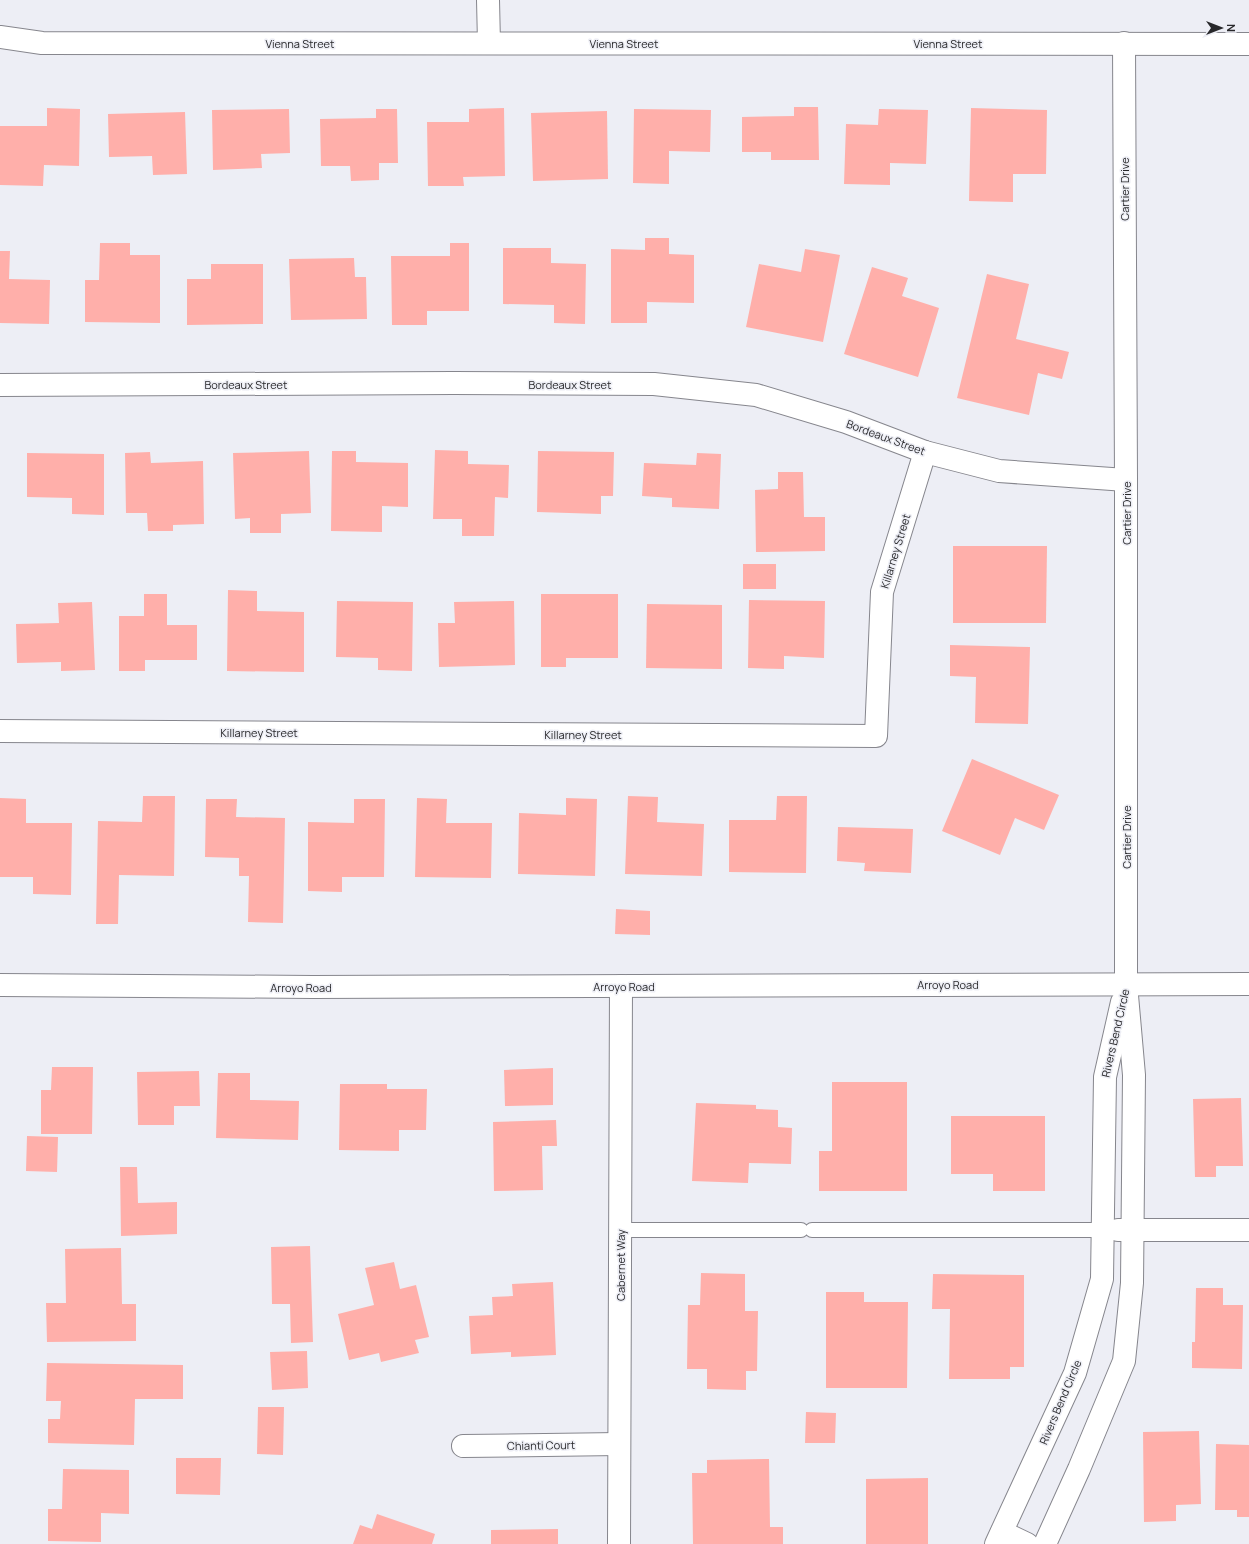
<svg xmlns="http://www.w3.org/2000/svg" width="1249" height="1544" viewBox="0 0 1249 1544" font-family="Manrope,sans-serif">
<rect width="100%" height="100%" fill="#edeef5"/>
<g fill="#ffafaa">
<path d="M 794,107 L 818,107 L 819,160 L 771,160 L 771,152 L 742,152 L 742,117 L 794,116 Z"/>
<path d="M 47,108 L 80,109 L 79,166 L 44,165 L 43,186 L 0,185 L 0,126 L 47,126 Z"/>
<path d="M 504,108 L 505,176 L 463,177 L 464,186 L 428,186 L 427,122 L 469,122 L 469,109 Z"/>
<path d="M 971,108 L 1047,110 L 1046,174 L 1013,174 L 1013,202 L 969,201 Z"/>
<path d="M 289,109 L 290,153 L 261,154 L 262,168 L 213,170 L 212,110 Z"/>
<path d="M 376,109 L 397,109 L 398,163 L 379,163 L 379,180 L 351,181 L 350,166 L 321,166 L 320,119 L 376,118 Z"/>
<path d="M 634,109 L 711,110 L 710,152 L 669,151 L 669,184 L 633,183 Z"/>
<path d="M 879,109 L 928,110 L 926,164 L 890,163 L 890,185 L 844,184 L 846,124 L 878,125 Z"/>
<path d="M 607,111 L 608,179 L 533,181 L 531,113 Z"/>
<path d="M 185,112 L 187,174 L 153,175 L 152,156 L 109,157 L 108,114 Z"/>
<path d="M 645,238 L 669,238 L 669,254 L 694,255 L 694,303 L 647,302 L 647,323 L 611,323 L 611,249 L 645,250 Z"/>
<path d="M 100,243 L 130,243 L 130,255 L 160,255 L 160,323 L 85,322 L 85,280 L 99,280 Z"/>
<path d="M 450,243 L 469,243 L 469,311 L 427,311 L 427,325 L 392,325 L 391,256 L 450,256 Z"/>
<path d="M 503,248 L 551,248 L 551,263 L 586,264 L 585,324 L 554,323 L 554,305 L 503,304 Z"/>
<path d="M 805,249 L 840,255 L 823,342 L 746,327 L 759,264 L 801,272 Z"/>
<path d="M 0,251 L 10,251 L 9,279 L 50,280 L 49,324 L 0,323 Z"/>
<path d="M 354,258 L 355,277 L 366,277 L 367,319 L 291,320 L 289,259 Z"/>
<path d="M 211,264 L 263,264 L 263,324 L 187,325 L 187,279 L 211,279 Z"/>
<path d="M 872,267 L 908,278 L 902,296 L 939,308 L 918,377 L 844,354 Z"/>
<path d="M 987,274 L 1029,284 L 1016,339 L 1069,352 L 1062,379 L 1038,373 L 1029,415 L 957,398 Z"/>
<path d="M 435,450 L 468,451 L 468,464 L 509,465 L 508,498 L 495,497 L 494,536 L 462,536 L 462,519 L 433,519 Z"/>
<path d="M 309,451 L 311,513 L 281,514 L 281,533 L 250,533 L 250,518 L 235,519 L 233,453 Z"/>
<path d="M 332,451 L 356,451 L 356,462 L 408,463 L 408,507 L 382,506 L 382,532 L 331,531 Z"/>
<path d="M 538,451 L 614,452 L 613,496 L 601,496 L 601,514 L 537,512 Z"/>
<path d="M 150,452 L 151,463 L 203,461 L 204,524 L 173,525 L 173,531 L 148,531 L 147,513 L 126,513 L 125,453 Z"/>
<path d="M 27,453 L 104,454 L 104,515 L 72,514 L 72,498 L 27,497 Z"/>
<path d="M 697,453 L 721,454 L 719,509 L 672,507 L 672,498 L 642,496 L 644,463 L 696,465 Z"/>
<path d="M 778,472 L 803,472 L 804,517 L 825,517 L 825,551 L 756,552 L 755,490 L 778,489 Z"/>
<path d="M 953,546 L 1047,546 L 1046,623 L 953,623 Z"/>
<rect x="743" y="564" width="33" height="25"/>
<path d="M 228,590 L 257,591 L 257,611 L 304,612 L 304,672 L 227,671 Z"/>
<path d="M 144,594 L 167,594 L 167,625 L 197,625 L 197,660 L 145,660 L 145,671 L 119,671 L 119,616 L 144,616 Z"/>
<path d="M 541,594 L 618,594 L 618,658 L 566,658 L 566,667 L 541,667 Z"/>
<path d="M 749,600 L 825,601 L 824,658 L 784,656 L 784,669 L 748,668 Z"/>
<path d="M 337,601 L 413,602 L 412,671 L 378,670 L 378,658 L 336,657 Z"/>
<path d="M 514,601 L 515,665 L 439,667 L 438,623 L 455,623 L 454,602 Z"/>
<path d="M 92,602 L 95,670 L 61,671 L 61,662 L 17,663 L 16,624 L 59,623 L 58,603 Z"/>
<path d="M 647,604 L 722,605 L 722,669 L 646,668 Z"/>
<path d="M 950,645 L 1030,647 L 1028,724 L 975,723 L 976,677 L 950,676 Z"/>
<path d="M 972,759 L 1059,795 L 1044,830 L 1015,818 L 1000,855 L 942,831 Z"/>
<path d="M 143,796 L 175,796 L 174,876 L 119,875 L 118,924 L 96,924 L 98,821 L 142,822 Z"/>
<path d="M 628,796 L 658,797 L 657,822 L 704,824 L 702,876 L 625,874 Z"/>
<path d="M 777,796 L 807,796 L 806,873 L 729,872 L 729,820 L 776,820 Z"/>
<path d="M 0,798 L 26,799 L 26,823 L 72,823 L 71,895 L 33,894 L 33,877 L 0,877 Z"/>
<path d="M 417,798 L 447,799 L 446,823 L 492,823 L 491,878 L 415,877 Z"/>
<path d="M 566,798 L 597,799 L 595,876 L 518,874 L 519,813 L 566,815 Z"/>
<path d="M 206,799 L 237,799 L 236,817 L 285,818 L 283,923 L 248,922 L 249,876 L 239,876 L 239,858 L 205,857 Z"/>
<path d="M 354,799 L 385,799 L 384,877 L 342,877 L 342,892 L 308,891 L 308,822 L 354,823 Z"/>
<path d="M 838,827 L 913,829 L 911,873 L 864,871 L 865,863 L 837,861 Z"/>
<path d="M 616,909 L 650,911 L 650,935 L 615,934 Z"/>
<path d="M 52,1067 L 93,1067 L 92,1134 L 41,1134 L 41,1090 L 51,1090 Z"/>
<path d="M 553,1068 L 553,1105 L 505,1106 L 504,1070 Z"/>
<path d="M 199,1071 L 200,1106 L 174,1106 L 174,1125 L 138,1125 L 137,1072 Z"/>
<path d="M 218,1073 L 250,1073 L 250,1100 L 299,1101 L 298,1140 L 216,1138 Z"/>
<path d="M 832,1082 L 907,1082 L 907,1191 L 819,1191 L 819,1151 L 832,1151 Z"/>
<path d="M 340,1084 L 387,1084 L 387,1089 L 427,1089 L 426,1130 L 399,1130 L 399,1151 L 339,1150 Z"/>
<path d="M 1241,1098 L 1243,1166 L 1216,1166 L 1216,1177 L 1195,1177 L 1193,1099 Z"/>
<path d="M 696,1103 L 756,1105 L 756,1109 L 778,1110 L 778,1127 L 792,1128 L 791,1164 L 749,1163 L 748,1183 L 692,1181 Z"/>
<path d="M 951,1116 L 1045,1116 L 1045,1191 L 993,1191 L 993,1174 L 951,1174 Z"/>
<path d="M 556,1120 L 557,1146 L 542,1146 L 543,1190 L 494,1191 L 493,1122 Z"/>
<path d="M 27,1136 L 58,1137 L 57,1172 L 26,1171 Z"/>
<path d="M 120,1167 L 137,1167 L 138,1203 L 177,1202 L 177,1234 L 121,1236 Z"/>
<path d="M 310,1246 L 313,1342 L 291,1343 L 290,1304 L 272,1304 L 271,1247 Z"/>
<path d="M 121,1248 L 122,1304 L 136,1304 L 136,1341 L 47,1342 L 46,1303 L 66,1303 L 65,1249 Z"/>
<path d="M 394,1262 L 400,1289 L 416,1285 L 429,1337 L 415,1340 L 419,1353 L 381,1362 L 379,1353 L 349,1360 L 338,1314 L 374,1305 L 365,1268 Z"/>
<path d="M 701,1273 L 745,1274 L 745,1311 L 758,1311 L 757,1371 L 746,1371 L 746,1390 L 707,1389 L 707,1369 L 687,1369 L 688,1305 L 700,1305 Z"/>
<path d="M 933,1274 L 1024,1275 L 1024,1367 L 1010,1367 L 1010,1379 L 949,1379 L 950,1309 L 932,1309 Z"/>
<path d="M 553,1282 L 556,1355 L 511,1357 L 511,1352 L 471,1354 L 469,1316 L 493,1315 L 492,1297 L 513,1296 L 512,1284 Z"/>
<path d="M 1196,1288 L 1223,1288 L 1223,1305 L 1243,1305 L 1242,1369 L 1192,1368 L 1192,1342 L 1195,1342 Z"/>
<path d="M 826,1292 L 864,1292 L 864,1302 L 908,1302 L 907,1388 L 826,1388 Z"/>
<path d="M 307,1351 L 308,1388 L 272,1390 L 270,1352 Z"/>
<path d="M 47,1363 L 183,1365 L 183,1399 L 135,1399 L 134,1445 L 48,1443 L 48,1419 L 60,1419 L 61,1401 L 46,1401 Z"/>
<path d="M 258,1407 L 284,1407 L 283,1455 L 257,1454 Z"/>
<path d="M 806,1412 L 836,1413 L 835,1443 L 805,1443 Z"/>
<path d="M 1199,1431 L 1201,1504 L 1176,1505 L 1176,1521 L 1144,1522 L 1143,1432 Z"/>
<path d="M 1216,1444 L 1249,1445 L 1249,1517 L 1237,1517 L 1237,1510 L 1215,1510 Z"/>
<path d="M 176,1458 L 221,1458 L 220,1495 L 176,1494 Z"/>
<path d="M 769,1459 L 770,1527 L 783,1527 L 783,1544 L 693,1544 L 692,1473 L 707,1473 L 707,1460 Z"/>
<path d="M 63,1469 L 129,1470 L 129,1514 L 101,1513 L 101,1542 L 48,1541 L 48,1509 L 62,1509 Z"/>
<path d="M 928,1478 L 928,1544 L 866,1544 L 866,1479 Z"/>
<path d="M 377,1514 L 435,1534 L 432,1544 L 353,1544 L 360,1525 L 372,1529 Z"/>
<path d="M 558,1529 L 558,1544 L 491,1544 L 491,1530 Z"/>
</g>
<g fill="none" stroke-linecap="round" stroke-linejoin="round">
<defs>
<g id="service">
<path d="M 620,1230 L 801,1230"/>
<path d="M 812,1230 L 1102,1230"/>
</g>
<g id="minor">
<path d="M 488,0 L 489,43"/>
<path d="M 0,37 L 42,43 L 1249,44"/>
<path d="M 0,385 L 453,383 L 654,384 L 756,395 L 846,422 L 925,452 L 999,471 L 1126,480"/>
<path d="M 0,731 L 876,736 L 882,592 L 925,452"/>
<path d="M 1118,1230 L 1249,1230"/>
<path d="M 463,1446 L 619,1444"/>
<path d="M 1002,1532 L 1027,1544"/>
<path d="M 619,1544 L 621,986"/>
<path d="M 996,1544 L 1075,1373 L 1102,1279 L 1105,1077 L 1122,1002"/>
<path d="M 1045,1544 L 1079,1469 L 1124,1361 L 1132,1283 L 1134,1075 L 1126,984 L 1126,480 L 1124,43"/>
</g>
<path id="tertiary" d="M 0,985 L 313,987 L 1249,984"/>
</defs>
<use href="#service" stroke="#86868d" stroke-width="16"/>
<use href="#minor" stroke="#86868d" stroke-width="24"/>
<use href="#tertiary" stroke="#86868d" stroke-width="24"/>
<use href="#service" stroke="#fff" stroke-width="14"/>
<use href="#minor" stroke="#fff" stroke-width="22"/>
<use href="#tertiary" stroke="#fff" stroke-width="22"/>
</g>
<g text-anchor="middle" dominant-baseline="central" stroke-width="3" stroke-linejoin="round" paint-order="stroke">
<g font-size="11" fill="#28282b" stroke="#edeef5">
<text x="300" y="43">Vienna Street</text>
<text x="624" y="43">Vienna Street</text>
<text x="948" y="43">Vienna Street</text>
<text transform="translate(1124 189) rotate(-90)">Cartier Drive</text>
<text x="246" y="384">Bordeaux Street</text>
<text x="570" y="384">Bordeaux Street</text>
<text transform="translate(886 437) rotate(20)">Bordeaux Street</text>
<text transform="translate(1126 513) rotate(-90)">Cartier Drive</text>
<text transform="translate(895 551) rotate(-73)">Killarney Street</text>
<text x="259" y="732">Killarney Street</text>
<text x="583" y="734">Killarney Street</text>
<text transform="translate(1126 837) rotate(-90)">Cartier Drive</text>
<text x="948" y="984">Arroyo Road</text>
<text x="624" y="986">Arroyo Road</text>
<text x="301" y="987">Arroyo Road</text>
<text transform="translate(1115 1033) rotate(-77)">Rivers Bend Circle</text>
<text transform="translate(620 1265) rotate(-90)">Cabernet Way</text>
<text transform="translate(1060 1402) rotate(-67)">Rivers Bend Circle</text>
<text transform="translate(541 1445) rotate(-1)">Chianti Court</text>
</g>
</g>
<g transform="translate(1221 28) rotate(90)" stroke="#edeef5" stroke-width="3" paint-order="stroke">
<path d="M0-3L7 15L0 10L-7 15Z" fill="#28282b"/>
<text y="-6" font-size="11" font-weight="bold" text-anchor="middle" fill="#28282b">N</text>
</g>
</svg>
